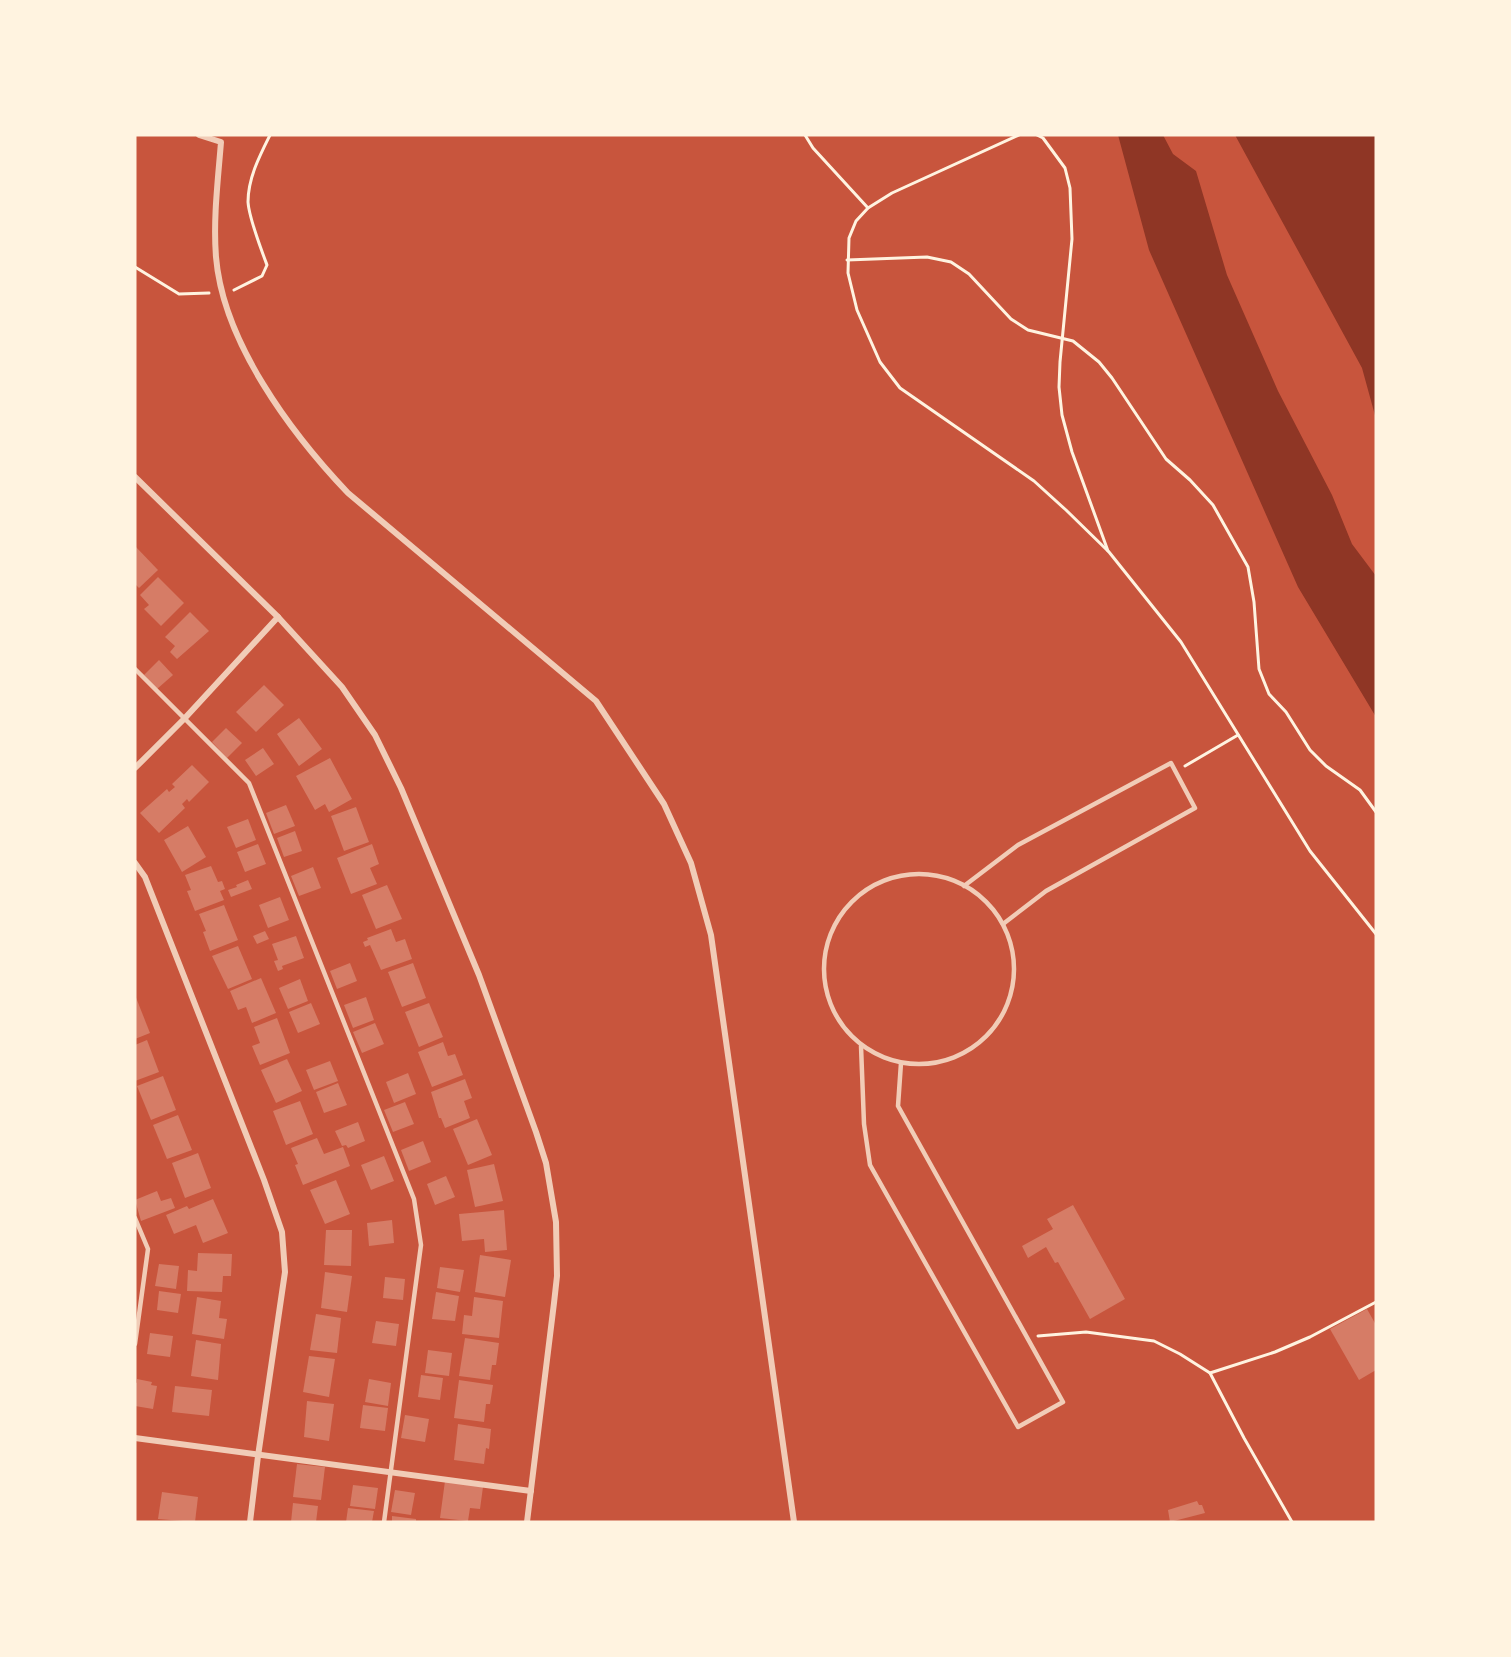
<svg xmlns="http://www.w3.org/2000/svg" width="1511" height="1657" viewBox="0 0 1511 1657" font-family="'Asap Condensed',sans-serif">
<rect width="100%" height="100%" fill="#c8553d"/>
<g fill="#8f3625">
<path d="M 1118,135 L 1163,135 L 1173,154 L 1196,171 L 1227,275 L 1278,391 L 1332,495 L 1352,544 L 1376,576 L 1376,717 L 1298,587 L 1149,250 Z"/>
<path d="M 1235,135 L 1376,135 L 1376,419 L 1362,368 Z"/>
</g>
<g fill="#d67c66">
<path d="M 135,546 L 158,570 L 139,588 L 135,584 Z"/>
<path d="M 158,577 L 184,603 L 161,626 L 144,609 L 149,605 L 140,595 Z"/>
<path d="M 190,612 L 209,631 L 177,659 L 170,652 L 175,646 L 165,637 Z"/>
<path d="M 159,660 L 173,675 L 157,689 L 144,675 Z"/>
<path d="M 264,685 L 284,705 L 256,732 L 236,712 Z"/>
<path d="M 299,718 L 322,749 L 299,766 L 277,734 Z"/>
<path d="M 226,728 L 242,743 L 227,758 L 212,742 Z"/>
<path d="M 263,748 L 274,764 L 256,776 L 245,760 Z"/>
<path d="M 330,758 L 352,799 L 329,812 L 325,804 L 315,810 L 296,776 Z"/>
<path d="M 192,765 L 209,782 L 189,802 L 187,799 L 182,804 L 185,808 L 159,833 L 140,813 L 167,789 L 169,792 L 175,787 L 172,784 Z"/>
<path d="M 286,805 L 295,826 L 274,834 L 266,813 Z"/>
<path d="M 356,807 L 369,842 L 344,851 L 331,816 Z"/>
<path d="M 248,819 L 256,840 L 236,848 L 227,827 Z"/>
<path d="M 188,826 L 206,857 L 182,872 L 164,840 Z"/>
<path d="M 295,831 L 302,851 L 284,857 L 277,838 Z"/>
<path d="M 258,844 L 266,864 L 245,872 L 237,852 Z"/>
<path d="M 372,844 L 379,864 L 370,868 L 377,884 L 351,894 L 337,858 Z"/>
<path d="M 211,866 L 218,882 L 222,881 L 225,889 L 220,891 L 224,900 L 195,911 L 187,891 L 191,890 L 185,875 Z"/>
<path d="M 313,867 L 321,888 L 299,896 L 291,876 Z"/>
<path d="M 248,880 L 252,889 L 231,897 L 228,890 L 237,887 L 236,885 Z"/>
<path d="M 387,885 L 402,919 L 376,929 L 362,895 Z"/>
<path d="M 280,897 L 289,920 L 268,928 L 259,905 Z"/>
<path d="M 224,905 L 238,940 L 210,951 L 203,932 L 206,931 L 199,914 Z"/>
<path d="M 391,929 L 396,942 L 405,939 L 412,959 L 381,970 L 370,945 L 365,947 L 363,942 L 368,940 L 367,938 Z"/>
<path d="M 265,931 L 269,939 L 257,944 L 253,936 Z"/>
<path d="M 296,936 L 304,958 L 282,966 L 283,969 L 278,971 L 274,961 L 278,960 L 272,944 Z"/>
<path d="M 238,946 L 252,979 L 228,989 L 212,956 Z"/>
<path d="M 350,963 L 357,981 L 337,989 L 330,971 Z"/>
<path d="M 413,963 L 426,998 L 402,1007 L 388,972 Z"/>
<path d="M 261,978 L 276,1013 L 252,1023 L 246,1007 L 238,1010 L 230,991 Z"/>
<path d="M 300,979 L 308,1001 L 288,1009 L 279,988 Z"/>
<path d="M 135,995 L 150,1033 L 135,1039 Z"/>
<path d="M 366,997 L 374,1020 L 353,1028 L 344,1005 Z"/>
<path d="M 311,1003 L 320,1024 L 298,1033 L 289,1012 Z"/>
<path d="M 429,1003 L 443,1037 L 419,1047 L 405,1012 Z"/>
<path d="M 277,1018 L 290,1053 L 260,1065 L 252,1046 L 260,1043 L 254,1027 Z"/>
<path d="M 375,1023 L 384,1044 L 362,1053 L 353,1032 Z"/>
<path d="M 147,1040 L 159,1072 L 135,1081 L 135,1045 Z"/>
<path d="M 443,1042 L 448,1056 L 455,1054 L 463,1075 L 432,1087 L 418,1052 Z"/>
<path d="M 287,1059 L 302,1091 L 276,1103 L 261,1070 Z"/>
<path d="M 330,1061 L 338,1081 L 314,1090 L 306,1070 Z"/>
<path d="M 408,1073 L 416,1094 L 394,1103 L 386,1082 Z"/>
<path d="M 163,1076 L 176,1110 L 151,1120 L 137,1086 Z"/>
<path d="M 465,1079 L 472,1098 L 464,1101 L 470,1118 L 445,1128 L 441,1118 L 439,1118 L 431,1092 Z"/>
<path d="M 338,1083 L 347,1105 L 324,1113 L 316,1092 Z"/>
<path d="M 300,1101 L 313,1134 L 286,1145 L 273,1111 Z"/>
<path d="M 405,1102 L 414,1124 L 393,1132 L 384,1110 Z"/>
<path d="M 178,1115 L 192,1150 L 167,1159 L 153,1125 Z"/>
<path d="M 477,1119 L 492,1155 L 468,1165 L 453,1129 Z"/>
<path d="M 358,1122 L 365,1141 L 348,1148 L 346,1145 L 342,1146 L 335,1131 Z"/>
<path d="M 317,1138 L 324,1154 L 343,1147 L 350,1166 L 303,1185 L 295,1165 L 298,1164 L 291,1148 Z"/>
<path d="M 423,1141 L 431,1162 L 409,1171 L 401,1150 Z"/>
<path d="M 198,1153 L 211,1188 L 185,1198 L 172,1163 Z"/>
<path d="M 384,1156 L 394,1181 L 371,1190 L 361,1165 Z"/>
<path d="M 494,1164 L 503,1201 L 475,1207 L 467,1170 Z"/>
<path d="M 446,1176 L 455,1197 L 435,1205 L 427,1184 Z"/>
<path d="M 336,1180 L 350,1214 L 325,1224 L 310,1190 Z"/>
<path d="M 157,1191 L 161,1201 L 171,1198 L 175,1208 L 141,1221 L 135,1200 Z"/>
<path d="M 213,1199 L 228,1233 L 203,1243 L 196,1225 L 174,1234 L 166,1215 L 187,1206 L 189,1209 Z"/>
<path d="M 1073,1205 L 1125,1299 L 1090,1319 L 1058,1262 L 1055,1263 L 1046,1247 L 1028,1258 L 1022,1246 L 1053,1229 L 1047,1219 Z"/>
<path d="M 504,1210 L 507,1250 L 485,1252 L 484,1239 L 462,1241 L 459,1214 Z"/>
<path d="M 392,1220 L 394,1243 L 369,1246 L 367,1223 Z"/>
<path d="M 326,1230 L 352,1230 L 351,1266 L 324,1265 Z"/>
<path d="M 198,1253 L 232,1254 L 231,1276 L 223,1276 L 222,1292 L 187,1291 L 188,1270 L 197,1271 Z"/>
<path d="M 480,1255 L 511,1260 L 505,1297 L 475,1292 Z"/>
<path d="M 159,1264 L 179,1266 L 176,1289 L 155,1286 Z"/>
<path d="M 440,1267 L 464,1270 L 460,1292 L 437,1288 Z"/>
<path d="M 325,1272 L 352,1276 L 347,1312 L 321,1308 Z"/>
<path d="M 385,1277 L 405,1279 L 403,1300 L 383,1298 Z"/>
<path d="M 159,1291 L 181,1294 L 178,1313 L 157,1310 Z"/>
<path d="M 436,1292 L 459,1296 L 455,1321 L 432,1319 Z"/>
<path d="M 197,1297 L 221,1301 L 219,1318 L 227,1319 L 224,1339 L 192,1334 Z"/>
<path d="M 474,1297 L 503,1301 L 499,1338 L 462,1334 L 464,1315 L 472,1316 Z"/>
<path d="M 1367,1309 L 1376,1325 L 1376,1370 L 1359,1380 L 1330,1329 Z"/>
<path d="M 316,1314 L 341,1318 L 337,1353 L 310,1350 Z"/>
<path d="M 376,1321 L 399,1324 L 396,1346 L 372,1343 Z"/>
<path d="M 150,1333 L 173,1336 L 170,1357 L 147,1354 Z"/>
<path d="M 465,1338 L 499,1343 L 496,1365 L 492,1365 L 490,1380 L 459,1376 Z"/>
<path d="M 196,1340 L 221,1344 L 218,1380 L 191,1376 Z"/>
<path d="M 428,1350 L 452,1353 L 449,1376 L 425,1373 Z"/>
<path d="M 309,1356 L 335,1359 L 329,1397 L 303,1392 Z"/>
<path d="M 421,1375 L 443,1378 L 440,1400 L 418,1397 Z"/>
<path d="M 137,1379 L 152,1382 L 151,1385 L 157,1386 L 153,1409 L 135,1406 L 135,1382 L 137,1383 Z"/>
<path d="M 369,1379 L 391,1383 L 388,1406 L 365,1402 Z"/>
<path d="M 459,1380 L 493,1385 L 490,1404 L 486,1404 L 484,1422 L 454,1418 Z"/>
<path d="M 175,1386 L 212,1390 L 209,1416 L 172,1412 Z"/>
<path d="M 307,1401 L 334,1404 L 329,1441 L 304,1437 Z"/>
<path d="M 363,1405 L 388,1408 L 385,1431 L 360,1428 Z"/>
<path d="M 405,1415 L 429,1419 L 425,1442 L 401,1438 Z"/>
<path d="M 458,1424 L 491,1429 L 489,1449 L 486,1448 L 484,1464 L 454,1460 Z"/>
<path d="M 297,1464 L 325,1467 L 321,1500 L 293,1497 Z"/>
<path d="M 445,1481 L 483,1487 L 480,1509 L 470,1508 L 468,1521 L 440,1518 Z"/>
<path d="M 353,1485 L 378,1488 L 375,1509 L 350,1506 Z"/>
<path d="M 395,1490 L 415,1493 L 411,1515 L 391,1512 Z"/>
<path d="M 162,1492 L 198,1497 L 195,1522 L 158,1519 Z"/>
<path d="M 1197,1501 L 1199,1505 L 1202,1505 L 1205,1513 L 1170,1522 L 1168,1510 Z"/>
<path d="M 293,1503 L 318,1506 L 316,1522 L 291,1522 Z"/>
<path d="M 348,1508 L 374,1511 L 372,1522 L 346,1522 Z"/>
<path d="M 392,1516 L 416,1519 L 416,1522 L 392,1522 Z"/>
</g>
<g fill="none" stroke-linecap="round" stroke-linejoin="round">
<g stroke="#fff3e0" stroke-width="3">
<path d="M 805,135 L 813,148 L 868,208"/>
<path d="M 1019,135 L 892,193 L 868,208 L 856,221 L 849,238 L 848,273 L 857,310 L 880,362 L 900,388 L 1034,481 L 1066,510 L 1109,552 L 1181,642 L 1310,851 L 1376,934"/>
<path d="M 1037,135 L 1043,138 L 1065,168 L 1070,188 L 1072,239 L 1060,362 L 1059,387 L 1062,415 L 1072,452 L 1108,551"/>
<path d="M 847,260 L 927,257 L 951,262 L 969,274 L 1011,319 L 1028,330 L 1073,341 L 1099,362 L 1112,378 L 1166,459 L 1190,480 L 1213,505 L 1248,567 L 1254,602 L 1259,669 L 1269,694 L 1286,712 L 1310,750 L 1326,766 L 1360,790 L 1376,812"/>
<path d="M 135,267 L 179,294 L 209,293"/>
<path d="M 234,290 L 262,276 L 267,265 C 261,249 249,218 248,202 C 248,178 260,155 270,135"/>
<path d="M 1185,766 L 1238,735"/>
<path d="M 1038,1336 L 1086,1332 L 1154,1341 L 1180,1354 L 1210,1373 L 1244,1438 L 1292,1522"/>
<path d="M 1210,1373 L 1275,1352 L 1310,1337 L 1376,1302"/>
</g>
<g stroke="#f1ccb7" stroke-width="4.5">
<path d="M 135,669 L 249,783 L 414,1199 L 421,1245 L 384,1522"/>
<circle cx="919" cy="969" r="95"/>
<path d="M 964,886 L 1018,845 L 1171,763 L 1195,808 L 1046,891 L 1003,924"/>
<path d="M 861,1046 L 864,1124 L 870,1165 L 1018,1427 L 1063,1402 L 898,1106 L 901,1063"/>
<path d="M 135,1218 L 148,1249 L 135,1344"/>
</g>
<g stroke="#f1ccb7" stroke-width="6">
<path d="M 199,135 L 221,142 C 218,180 213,219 216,257 C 223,342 291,433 348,493 L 596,701 L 664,804 L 691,863 L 711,935 L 794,1522"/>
<path d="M 135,477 L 278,617 L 342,687 L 375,735 L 401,788 L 479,975 L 536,1132 L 546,1163 L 556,1222 L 557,1276 L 554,1303 L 527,1522"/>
<path d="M 135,768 L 185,718 L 278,617"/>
<path d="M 135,863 L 145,877 L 264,1180 L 282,1232 L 285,1272 L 258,1456 L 250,1522"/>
<path d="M 135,1438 L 531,1491"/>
</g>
</g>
<rect width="1511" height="1657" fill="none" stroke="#fff3e0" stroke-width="273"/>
</svg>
